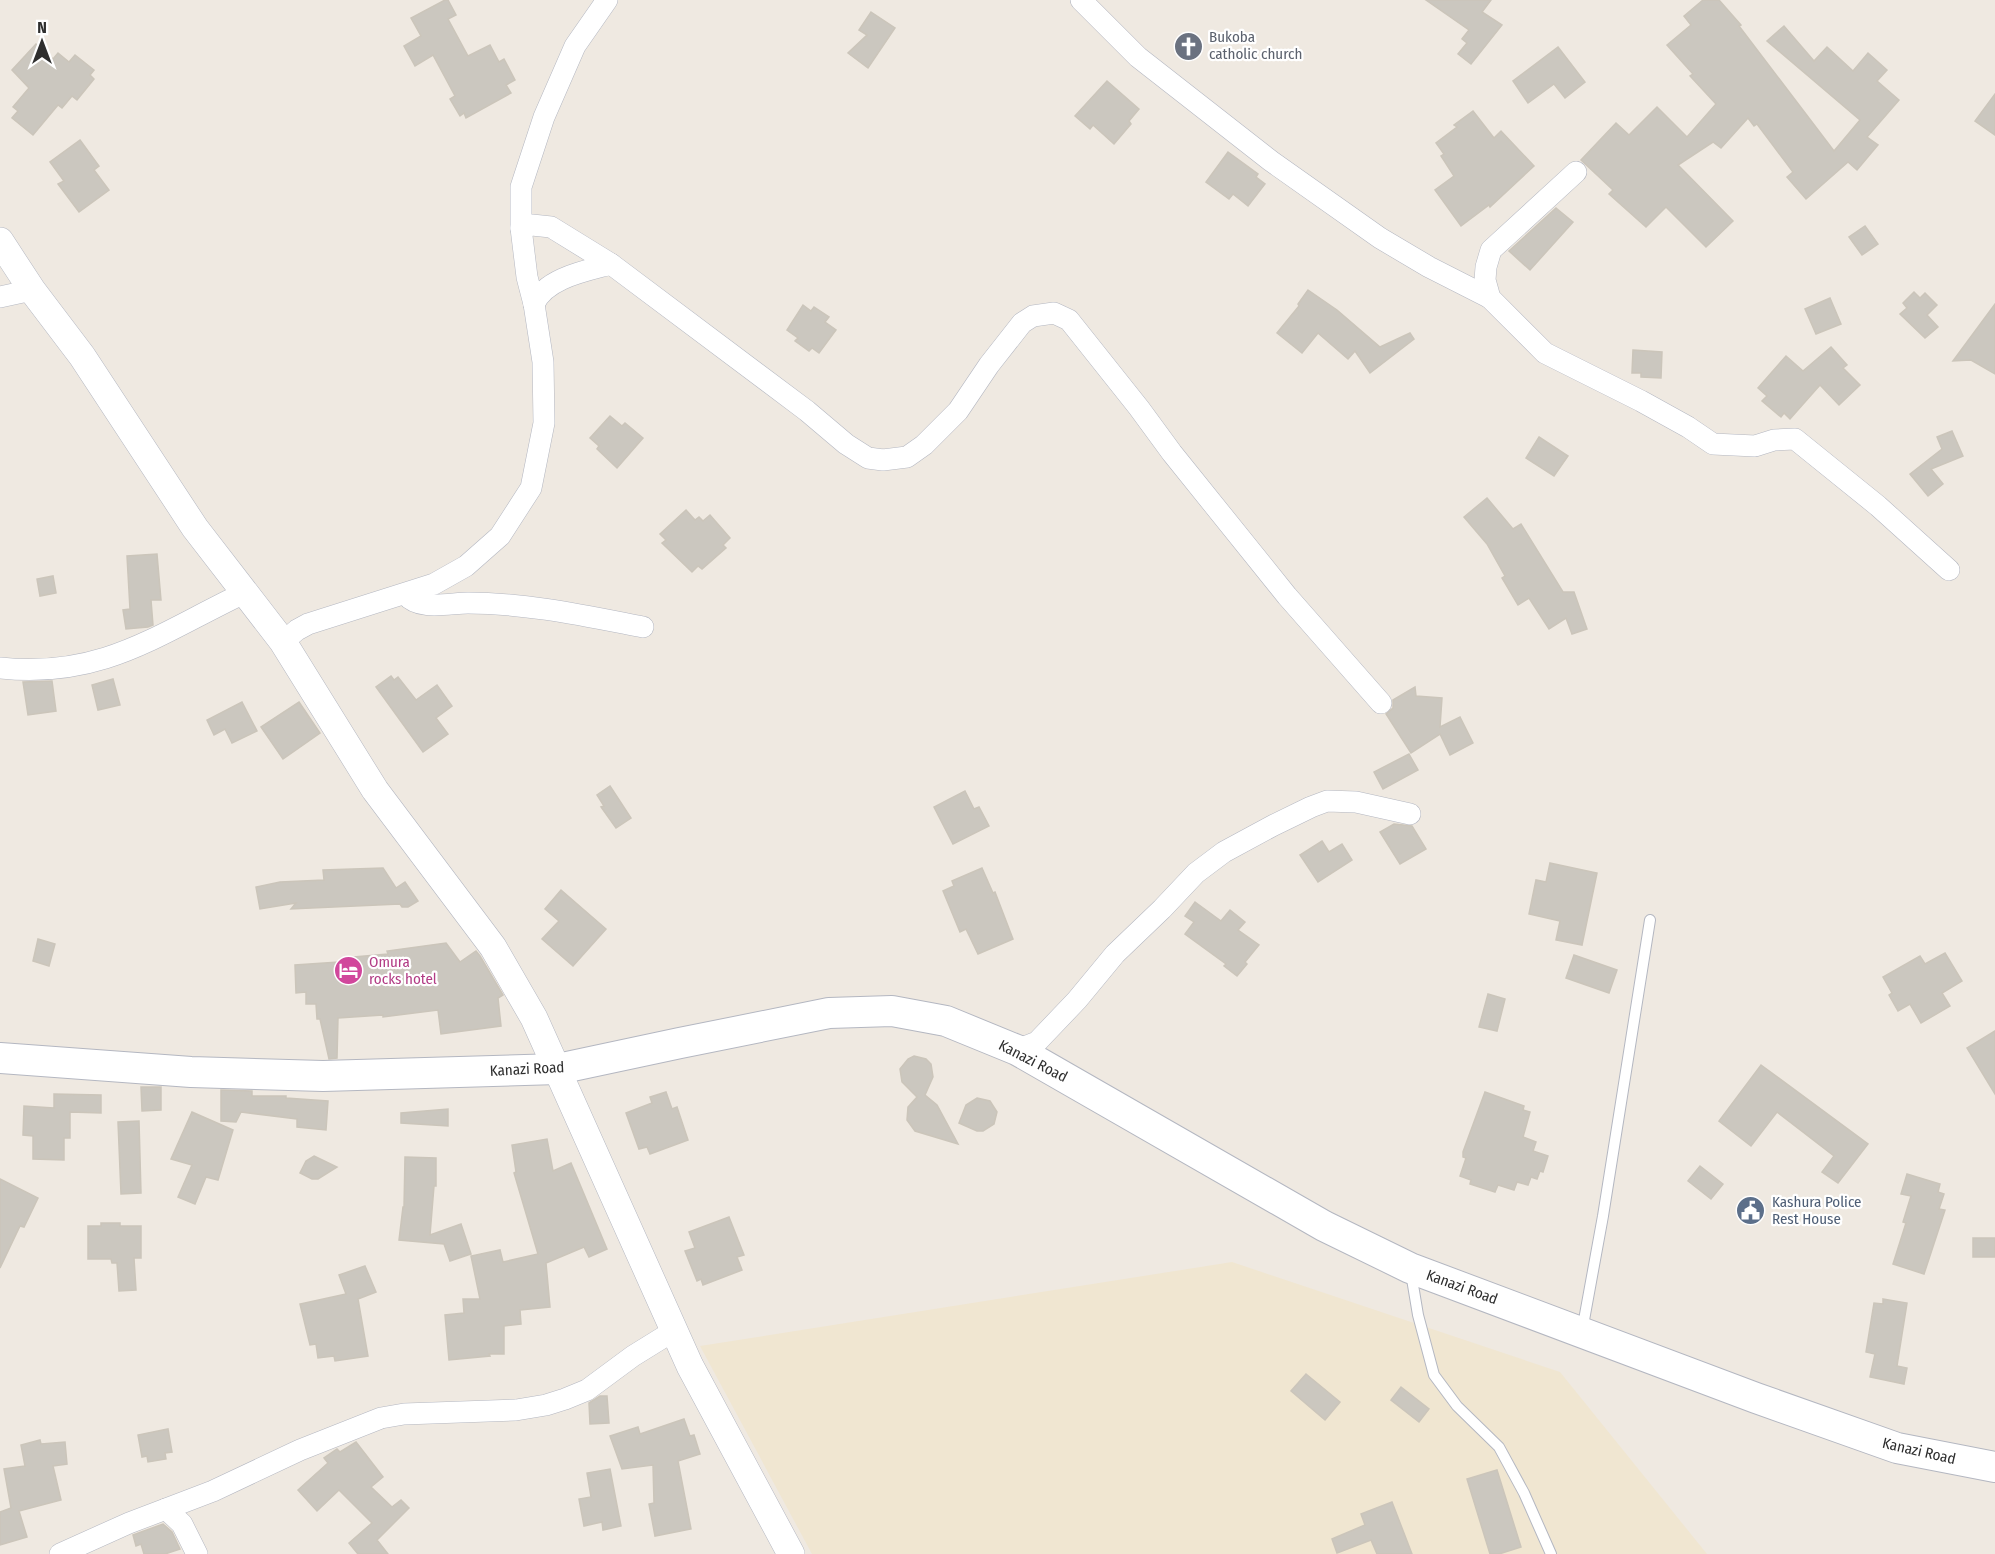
<svg xmlns="http://www.w3.org/2000/svg" width="1995" height="1554" viewBox="0 0 1995 1554" font-family="'Fira Sans Condensed',sans-serif">
<rect width="100%" height="100%" fill="#efe9e1"/>
<path fill="#f0e6d1" d="M 1232,1262 L 1560,1372 L 1707,1554 L 812,1554 L 700,1346 Z"/>
<g fill="#cbc7bf" stroke="#cbc5ba" stroke-width="1.5">
<path d="M 445,0 L 448,0 L 456,15 L 448,19 L 468,56 L 490,45 L 499,62 L 504,59 L 515,80 L 506,85 L 511,93 L 466,118 L 464,113 L 460,116 L 450,99 L 455,96 L 433,55 L 415,66 L 404,46 L 421,36 L 411,18 Z"/>
<path d="M 1426,0 L 1491,0 L 1482,12 L 1502,25 L 1471,64 L 1458,54 L 1467,43 L 1462,39 L 1469,30 Z"/>
<path d="M 1703,0 L 1719,0 L 1741,25 L 1739,26 L 1834,151 L 1860,120 L 1767,41 L 1784,26 L 1814,61 L 1827,47 L 1853,71 L 1868,53 L 1887,70 L 1877,81 L 1899,100 L 1867,137 L 1878,145 L 1857,170 L 1848,162 L 1806,199 L 1787,177 L 1793,172 L 1757,124 L 1754,126 L 1748,118 L 1721,148 L 1713,142 L 1678,165 L 1733,221 L 1706,247 L 1666,207 L 1646,227 L 1609,194 L 1613,190 L 1581,160 L 1616,123 L 1629,135 L 1657,107 L 1687,137 L 1716,104 L 1690,76 L 1693,74 L 1667,45 L 1691,25 L 1684,16 Z"/>
<path d="M 871,12 L 895,28 L 868,68 L 848,53 L 867,35 L 859,30 Z"/>
<path d="M 36,44 L 53,59 L 58,53 L 69,62 L 75,55 L 94,70 L 90,75 L 94,79 L 77,100 L 72,96 L 62,108 L 58,105 L 33,135 L 12,118 L 18,111 L 13,107 L 29,88 L 12,70 Z"/>
<path d="M 1558,47 L 1585,82 L 1565,98 L 1554,84 L 1528,103 L 1513,81 Z"/>
<path d="M 1107,81 L 1139,109 L 1129,121 L 1131,124 L 1114,144 L 1093,125 L 1090,129 L 1075,116 Z"/>
<path d="M 1995,94 L 1995,135 L 1975,121 Z"/>
<path d="M 1473,111 L 1494,138 L 1501,131 L 1534,166 L 1490,207 L 1489,205 L 1461,226 L 1435,190 L 1454,176 L 1441,156 L 1444,154 L 1436,143 L 1457,127 L 1454,125 Z"/>
<path d="M 80,140 L 99,166 L 94,170 L 109,190 L 79,212 L 58,184 L 64,181 L 50,162 Z"/>
<path d="M 1228,152 L 1258,174 L 1256,177 L 1265,184 L 1248,206 L 1233,194 L 1229,199 L 1206,182 Z"/>
<path d="M 1556,208 L 1573,222 L 1530,270 L 1509,251 Z"/>
<path d="M 1865,226 L 1878,244 L 1862,255 L 1849,237 Z"/>
<path d="M 1308,290 L 1337,310 L 1380,347 L 1410,333 L 1414,339 L 1370,373 L 1355,351 L 1348,359 L 1318,333 L 1302,353 L 1277,333 L 1299,306 L 1298,304 Z"/>
<path d="M 1914,292 L 1920,298 L 1925,293 L 1937,305 L 1927,315 L 1938,327 L 1925,338 L 1900,314 L 1907,308 L 1903,303 Z"/>
<path d="M 1830,298 L 1841,324 L 1816,334 L 1805,309 Z"/>
<path d="M 1995,304 L 1995,374 L 1971,360 L 1953,361 Z"/>
<path d="M 803,305 L 811,311 L 814,307 L 829,317 L 825,322 L 836,330 L 819,353 L 812,348 L 809,351 L 795,341 L 798,338 L 787,330 Z"/>
<path d="M 1831,347 L 1847,365 L 1843,368 L 1860,385 L 1839,405 L 1820,385 L 1790,419 L 1784,413 L 1781,417 L 1762,401 L 1767,396 L 1758,388 L 1786,356 L 1803,371 Z"/>
<path d="M 1633,350 L 1662,352 L 1661,378 L 1641,377 L 1641,373 L 1632,373 Z"/>
<path d="M 610,416 L 622,426 L 625,423 L 643,438 L 617,468 L 597,449 L 599,446 L 590,438 Z"/>
<path d="M 1952,431 L 1963,456 L 1931,469 L 1943,484 L 1928,496 L 1910,474 L 1942,449 L 1937,437 Z"/>
<path d="M 1539,437 L 1568,456 L 1554,476 L 1526,458 Z"/>
<path d="M 1487,498 L 1513,529 L 1521,524 L 1563,592 L 1574,592 L 1587,629 L 1572,634 L 1566,618 L 1549,629 L 1529,598 L 1518,605 L 1502,578 L 1505,576 L 1487,544 L 1464,517 Z"/>
<path d="M 686,510 L 695,520 L 699,517 L 703,521 L 710,515 L 730,538 L 723,545 L 726,548 L 702,569 L 698,566 L 692,572 L 662,543 L 666,540 L 660,534 Z"/>
<path d="M 157,554 L 161,600 L 151,600 L 153,625 L 148,627 L 126,629 L 123,610 L 130,609 L 127,556 Z"/>
<path d="M 53,576 L 56,593 L 40,596 L 37,579 Z"/>
<path d="M 391,676 L 394,680 L 398,677 L 416,700 L 437,685 L 452,706 L 436,718 L 448,734 L 423,752 L 376,687 Z"/>
<path d="M 113,679 L 120,705 L 98,710 L 92,685 Z"/>
<path d="M 52,681 L 56,711 L 28,715 L 23,682 Z"/>
<path d="M 1415,687 L 1416,696 L 1442,698 L 1440,727 L 1460,717 L 1473,743 L 1450,755 L 1440,734 L 1411,753 L 1386,714 L 1393,708 L 1393,700 Z"/>
<path d="M 242,702 L 257,731 L 232,743 L 225,729 L 214,735 L 207,720 Z"/>
<path d="M 299,702 L 320,733 L 283,759 L 261,727 Z"/>
<path d="M 1409,754 L 1418,770 L 1383,789 L 1374,772 Z"/>
<path d="M 610,786 L 631,818 L 616,828 L 601,807 L 604,806 L 597,795 Z"/>
<path d="M 965,791 L 974,809 L 979,807 L 989,826 L 953,844 L 934,807 Z"/>
<path d="M 1394,824 L 1412,826 L 1426,849 L 1400,864 L 1380,832 Z"/>
<path d="M 1322,841 L 1329,852 L 1342,844 L 1352,860 L 1318,882 L 1300,855 Z"/>
<path d="M 1550,863 L 1597,873 L 1582,945 L 1556,940 L 1560,921 L 1529,914 L 1536,880 L 1546,882 Z"/>
<path d="M 383,868 L 396,888 L 405,882 L 418,901 L 408,907 L 402,907 L 400,904 L 291,909 L 296,903 L 260,909 L 256,887 L 280,882 L 324,880 L 323,870 Z"/>
<path d="M 982,868 L 993,893 L 995,892 L 1013,939 L 978,954 L 966,929 L 960,932 L 943,891 L 954,886 L 952,881 Z"/>
<path d="M 561,890 L 606,929 L 573,966 L 542,939 L 559,921 L 545,909 Z"/>
<path d="M 1195,902 L 1221,921 L 1230,910 L 1245,922 L 1238,930 L 1259,945 L 1245,962 L 1247,964 L 1237,976 L 1224,966 L 1226,964 L 1185,934 L 1194,922 L 1185,916 Z"/>
<path d="M 38,939 L 55,944 L 49,966 L 33,961 Z"/>
<path d="M 446,943 L 460,962 L 476,951 L 480,956 L 503,995 L 498,998 L 501,1026 L 441,1034 L 438,1010 L 383,1017 L 383,1015 L 338,1018 L 337,1058 L 329,1059 L 320,1019 L 317,1019 L 316,1004 L 306,1004 L 306,992 L 296,993 L 295,965 L 354,961 L 354,957 L 388,954 L 387,951 Z"/>
<path d="M 1945,953 L 1962,981 L 1942,993 L 1950,1006 L 1921,1023 L 1910,1004 L 1898,1011 L 1889,995 L 1892,993 L 1883,977 L 1920,956 L 1925,964 Z"/>
<path d="M 1574,955 L 1617,970 L 1609,993 L 1566,978 Z"/>
<path d="M 1488,994 L 1505,999 L 1497,1031 L 1479,1027 Z"/>
<path d="M 1995,1031 L 1995,1094 L 1967,1048 Z"/>
<path d="M 914,1056 L 926,1059 L 931,1064 L 933,1077 L 925,1095 L 937,1105 L 958,1144 L 915,1131 L 907,1120 L 908,1107 L 917,1097 L 902,1082 L 900,1069 L 908,1059 Z"/>
<path d="M 1761,1065 L 1868,1144 L 1838,1183 L 1822,1172 L 1834,1156 L 1777,1112 L 1751,1146 L 1719,1121 Z"/>
<path d="M 141,1087 L 161,1087 L 161,1110 L 142,1111 Z"/>
<path d="M 221,1090 L 252,1091 L 252,1096 L 286,1096 L 286,1098 L 328,1101 L 326,1130 L 297,1127 L 297,1119 L 241,1112 L 236,1122 L 221,1121 Z"/>
<path d="M 666,1092 L 672,1109 L 677,1107 L 688,1140 L 650,1154 L 647,1147 L 639,1149 L 626,1113 L 652,1103 L 650,1097 Z"/>
<path d="M 1485,1092 L 1524,1106 L 1523,1110 L 1530,1112 L 1523,1137 L 1536,1142 L 1533,1151 L 1548,1156 L 1543,1172 L 1540,1171 L 1537,1179 L 1531,1177 L 1528,1185 L 1517,1182 L 1514,1190 L 1498,1185 L 1495,1192 L 1470,1184 L 1471,1180 L 1460,1176 L 1466,1158 L 1463,1157 L 1463,1152 Z"/>
<path d="M 54,1094 L 101,1095 L 101,1113 L 70,1112 L 70,1138 L 64,1138 L 64,1160 L 33,1159 L 33,1136 L 23,1135 L 24,1106 L 54,1108 Z"/>
<path d="M 977,1098 L 990,1101 L 997,1112 L 994,1124 L 983,1131 L 977,1131 L 959,1123 L 966,1105 Z"/>
<path d="M 448,1109 L 448,1126 L 401,1123 L 401,1113 Z"/>
<path d="M 192,1112 L 233,1130 L 218,1180 L 206,1177 L 195,1204 L 178,1197 L 192,1165 L 171,1159 Z"/>
<path d="M 139,1121 L 141,1193 L 121,1194 L 118,1122 Z"/>
<path d="M 547,1139 L 553,1171 L 571,1163 L 607,1249 L 589,1257 L 584,1247 L 546,1263 L 550,1307 L 520,1310 L 521,1324 L 504,1326 L 504,1354 L 489,1354 L 490,1356 L 449,1360 L 445,1315 L 464,1313 L 463,1299 L 480,1299 L 471,1256 L 500,1250 L 503,1262 L 538,1254 L 514,1173 L 516,1172 L 512,1145 Z"/>
<path d="M 314,1156 L 337,1167 L 318,1179 L 312,1179 L 300,1173 L 306,1161 Z"/>
<path d="M 405,1157 L 436,1158 L 436,1186 L 434,1186 L 430,1235 L 461,1224 L 471,1254 L 450,1261 L 444,1244 L 399,1240 L 403,1207 L 404,1207 Z"/>
<path d="M 1700,1166 L 1723,1184 L 1711,1199 L 1688,1181 Z"/>
<path d="M 1907,1174 L 1940,1184 L 1938,1192 L 1944,1194 L 1939,1209 L 1945,1210 L 1924,1274 L 1893,1264 L 1906,1223 L 1903,1222 L 1911,1196 L 1901,1194 Z"/>
<path d="M 0,1179 L 38,1198 L 24,1227 L 20,1226 L 0,1268 Z"/>
<path d="M 729,1217 L 744,1255 L 737,1257 L 742,1270 L 703,1285 L 701,1279 L 697,1281 L 685,1251 L 695,1248 L 689,1232 Z"/>
<path d="M 101,1223 L 120,1223 L 120,1226 L 141,1226 L 141,1258 L 134,1258 L 136,1290 L 119,1291 L 117,1263 L 112,1263 L 111,1259 L 88,1259 L 88,1226 L 101,1226 Z"/>
<rect x="1973" y="1238" width="22" height="19"/>
<path d="M 365,1266 L 376,1292 L 358,1299 L 368,1356 L 335,1361 L 334,1356 L 318,1358 L 316,1344 L 310,1345 L 300,1304 L 346,1294 L 339,1275 Z"/>
<path d="M 1883,1299 L 1907,1303 L 1897,1366 L 1907,1368 L 1904,1384 L 1870,1377 L 1875,1354 L 1866,1352 L 1874,1303 L 1883,1304 Z"/>
<path d="M 1306,1374 L 1340,1402 L 1325,1420 L 1291,1391 Z"/>
<path d="M 1401,1387 L 1429,1409 L 1419,1422 L 1391,1400 Z"/>
<path d="M 600,1396 L 607,1396 L 609,1423 L 590,1424 L 589,1403 Z"/>
<path d="M 684,1419 L 690,1436 L 694,1435 L 700,1454 L 678,1461 L 691,1529 L 655,1536 L 649,1504 L 654,1503 L 653,1465 L 622,1469 L 610,1436 L 638,1427 L 640,1434 Z"/>
<path d="M 168,1429 L 172,1452 L 165,1453 L 166,1459 L 148,1462 L 147,1456 L 142,1457 L 138,1435 Z"/>
<path d="M 40,1440 L 41,1444 L 65,1442 L 67,1464 L 53,1466 L 61,1500 L 19,1511 L 27,1537 L 0,1545 L 0,1512 L 11,1508 L 4,1469 L 25,1466 L 21,1445 Z"/>
<path d="M 356,1442 L 383,1477 L 371,1487 L 392,1507 L 401,1500 L 409,1508 L 377,1540 L 388,1554 L 358,1554 L 349,1543 L 372,1523 L 339,1490 L 317,1511 L 298,1490 L 328,1463 L 324,1458 L 337,1449 L 340,1452 Z"/>
<path d="M 610,1469 L 621,1526 L 603,1530 L 602,1522 L 584,1526 L 579,1499 L 591,1497 L 587,1473 Z"/>
<path d="M 1497,1470 L 1521,1547 L 1499,1554 L 1490,1554 L 1467,1479 Z"/>
<path d="M 1392,1502 L 1412,1554 L 1377,1554 L 1371,1540 L 1337,1553 L 1332,1539 L 1365,1525 L 1361,1514 Z"/>
<path d="M 163,1524 L 172,1532 L 180,1549 L 165,1554 L 144,1554 L 141,1544 L 136,1546 L 133,1535 Z"/>
</g>
<g fill="none" stroke-linecap="round" stroke-linejoin="round">
<defs>
<g id="service">
<path d="M 1411,1273 L 1418,1315 L 1434,1375 L 1457,1406 L 1499,1447 L 1524,1493 L 1551,1554"/>
<path d="M 1582,1331 L 1603,1216 L 1650,920"/>
</g>
<g id="minor">
<path d="M 1081,0 L 1138,57 L 1271,161 L 1380,238 L 1429,267 L 1490,298"/>
<path d="M 1576,172 L 1491,250 L 1486,267 L 1485,280 L 1490,298 L 1545,353 L 1641,401 L 1688,427 L 1713,444 L 1755,446 L 1774,440 L 1795,439 L 1878,506 L 1949,570"/>
<path d="M 521,228 L 532,225 L 551,227 L 611,264 L 807,411 L 846,444 L 868,458 L 883,460 L 907,457 L 924,445 L 958,411 L 989,365 L 1022,323 L 1033,316 L 1054,313 L 1069,320 L 1139,408 L 1172,453 L 1287,596 L 1381,703"/>
<path d="M 0,297 L 32,290"/>
<path d="M 534,304 C 546,278 585,271 611,264"/>
<path d="M 406,595 C 419,611 450,603 468,603 C 527,603 586,616 643,627"/>
<path d="M 283,642 L 297,630 L 308,624 L 434,584 L 466,566 L 500,536 L 531,488 L 544,423 L 543,362 L 534,304 L 527,277 L 521,228 L 521,187 L 544,117 L 575,46 L 607,0"/>
<path d="M 0,668 C 102,679 158,634 244,593"/>
<path d="M 1017,1050 L 1037,1042 L 1077,1000 L 1115,954 L 1162,909 L 1196,873 L 1224,852 L 1274,825 L 1311,807 L 1327,801 L 1356,802 L 1410,814"/>
<path d="M 166,1509 L 182,1524 L 197,1554"/>
<path d="M 60,1554 L 129,1523 L 213,1491 L 300,1450 L 381,1418 L 404,1414 L 516,1410 L 546,1405 L 565,1399 L 587,1390 L 633,1356 L 675,1330"/>
</g>
<path id="tertiary" d="M 0,241 L 32,290 L 82,356 L 195,528 L 283,642 L 375,790 L 493,947 L 534,1018 L 690,1366 L 791,1554"/>
<path id="secondary" d="M 0,1058 L 191,1072 L 323,1076 L 558,1069 L 680,1043 L 829,1013 L 892,1011 L 946,1021 L 1017,1050 L 1324,1226 L 1410,1268 L 1756,1398 L 1897,1448 L 1995,1467"/>
</defs>
<use href="#service" stroke="#b4b7c1" stroke-width="12"/>
<use href="#minor" stroke="#b4b7c1" stroke-width="22"/>
<use href="#tertiary" stroke="#b4b7c1" stroke-width="28"/>
<use href="#secondary" stroke="#b4b7c1" stroke-width="32"/>
<use href="#service" stroke="#fff" stroke-width="10"/>
<use href="#minor" stroke="#fff" stroke-width="21"/>
<use href="#tertiary" stroke="#fff" stroke-width="27"/>
<use href="#secondary" stroke="#fff" stroke-width="30"/>
</g>
<defs>
<symbol id="church-disc" viewBox="-11 -11 22 22"><circle r="9.5" fill="#6b7280" stroke="#fff"/><path d="M-1.2-6h2.4v3.5h3.3v2.4h-3.3V6h-2.4V-.1h-3.3v-2.4h3.3Z" fill="#fff"/></symbol>
<symbol id="hotel-disc" viewBox="-11 -11 22 22"><circle r="9.5" fill="#d1479c" stroke="#fff"/><path d="M-6-4.5h1.5V1H6V5H4.5V3h-9V5H-6ZM-4 0a1.8 1.8 0 1 1 3.6 0ZM.5 0V-2.5h3Q6-2.5 6 0Z" fill="#fff"/></symbol>
<symbol id="civic-disc" viewBox="-11 -11 22 22"><circle r="9.5" fill="#5c6f8a" stroke="#fff"/><path d="M-.6-6.5H3V-4.5H.6V-3L4-1V1h2V6H-6V1h2V-1L-.6-3ZM-1.2 2.5V6h2.4V2.5Z" fill="#fff"/></symbol>
</defs>
<g fill-rule="evenodd">
<use href="#church-disc" x="1172" y="30" width="33" height="33"/>
<use href="#hotel-disc" x="332" y="954" width="33" height="33"/>
<use href="#civic-disc" x="1734" y="1194" width="33" height="33"/>
</g>
<g text-anchor="middle" dominant-baseline="central" stroke-width="4.5" stroke-linejoin="round" paint-order="stroke">
<g font-size="15" fill="#5b616d" stroke="#fff" text-anchor="start">
<text x="1209" y="37">Bukoba<tspan x="1209" dy="17">catholic church</tspan></text>
</g>
<g font-size="15" fill="#b23c85" stroke="#fff" text-anchor="start">
<text x="369" y="962">Omura<tspan x="369" dy="17">rocks hotel</tspan></text>
</g>
<g font-size="15" fill="#2e2e2e" stroke="#fff">
<text transform="translate(1033 1061) rotate(27)">Kanazi Road</text>
<text transform="translate(527 1069) rotate(-3)">Kanazi Road</text>
<text transform="translate(1462 1287) rotate(20)">Kanazi Road</text>
<text transform="translate(1919 1451) rotate(13)">Kanazi Road</text>
</g>
<g font-size="15" fill="#4e5e75" stroke="#fff" text-anchor="start">
<text x="1772" y="1202">Kashura Police<tspan x="1772" dy="17">Rest House</tspan></text>
</g>
</g>
<g transform="translate(42 42)" stroke="#ffffff" stroke-width="4.5" paint-order="stroke">
<path d="M0-4.5L10 22L0 15L-10 22Z" fill="#2e2e2e"/>
<text y="-9" font-size="16" font-weight="bold" text-anchor="middle" fill="#2e2e2e">N</text>
</g>
</svg>
